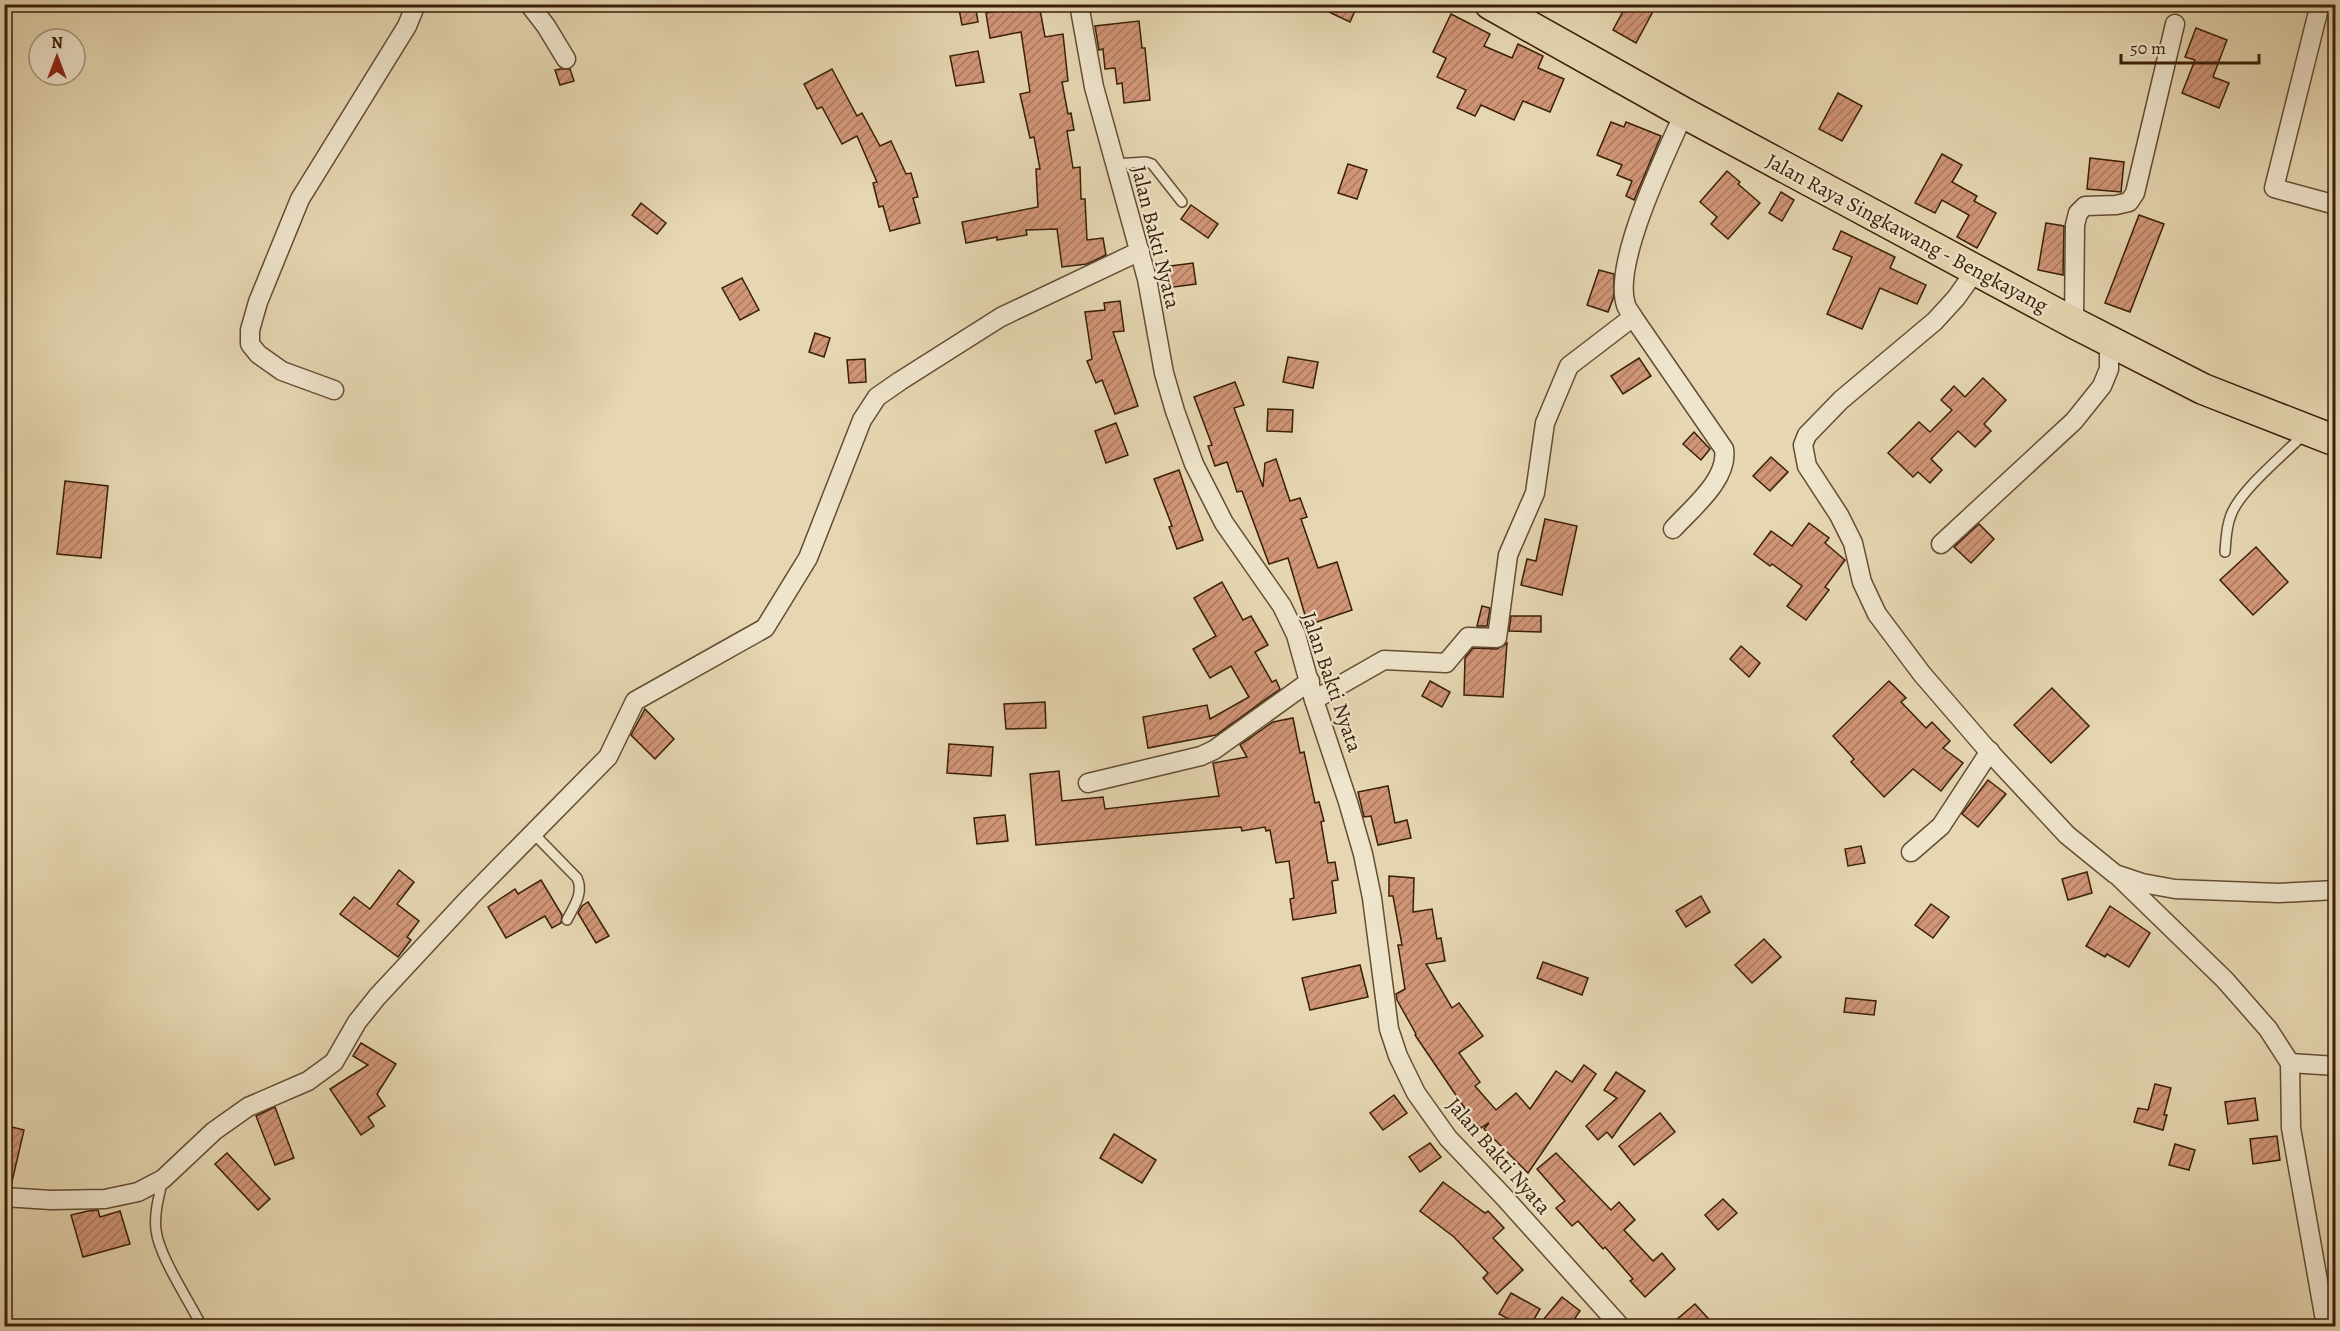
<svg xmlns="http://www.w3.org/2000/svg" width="2340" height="1331" viewBox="0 0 2340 1331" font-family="Alegreya,serif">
<defs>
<pattern id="building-hatch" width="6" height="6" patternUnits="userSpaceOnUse" patternTransform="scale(1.5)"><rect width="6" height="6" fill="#d19678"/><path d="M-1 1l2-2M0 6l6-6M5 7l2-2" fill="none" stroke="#ab7a60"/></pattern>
</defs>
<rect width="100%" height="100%" fill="#e6d7b2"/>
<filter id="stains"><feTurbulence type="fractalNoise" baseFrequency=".00333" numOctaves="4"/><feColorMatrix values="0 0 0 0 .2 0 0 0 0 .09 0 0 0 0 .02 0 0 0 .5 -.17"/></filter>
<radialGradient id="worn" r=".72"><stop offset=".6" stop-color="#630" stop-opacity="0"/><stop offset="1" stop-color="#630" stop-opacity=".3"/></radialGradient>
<g fill="url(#building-hatch)" stroke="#391f07" stroke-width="1.5">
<path d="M 958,4 L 975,4 L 978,22 L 962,25 Z"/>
<path d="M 1033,4 L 1039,4 L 1045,37 L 1063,34 L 1068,81 L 1062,82 L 1068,114 L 1071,113 L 1074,130 L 1067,131 L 1073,168 L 1080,167 L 1081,199 L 1085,199 L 1087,240 L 1103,238 L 1106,255 L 1087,264 L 1062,267 L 1057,229 L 1026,230 L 1027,235 L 997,240 L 997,237 L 966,243 L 962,222 L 1038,207 L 1036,169 L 1040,169 L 1034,137 L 1030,138 L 1020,94 L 1030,92 L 1021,32 L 990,38 L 986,13 Z"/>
<path d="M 1312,4 L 1358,4 L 1350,22 Z"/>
<path d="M 1627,4 L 1657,4 L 1636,43 L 1613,30 Z"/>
<path d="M 1451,14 L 1490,34 L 1484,46 L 1512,58 L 1518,44 L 1543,56 L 1538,68 L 1564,79 L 1550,112 L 1523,101 L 1514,120 L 1481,105 L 1475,116 L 1457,108 L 1466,90 L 1437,77 L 1446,58 L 1433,52 Z"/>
<path d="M 1139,21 L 1142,48 L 1145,48 L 1150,100 L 1124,103 L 1122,83 L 1117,84 L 1115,68 L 1105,69 L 1103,49 L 1099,50 L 1095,26 Z"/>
<path d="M 2196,28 L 2227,40 L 2213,77 L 2229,83 L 2219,108 L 2182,93 L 2195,60 L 2185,57 Z"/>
<path d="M 978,51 L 984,82 L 956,86 L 950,56 Z"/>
<path d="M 560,69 L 570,69 L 574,81 L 560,85 L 555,70 Z"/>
<path d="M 832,69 L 857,116 L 862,113 L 880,146 L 891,141 L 906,174 L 911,173 L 918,197 L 913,198 L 920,223 L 890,231 L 883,206 L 879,207 L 873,183 L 877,182 L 857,136 L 842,144 L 822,107 L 817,109 L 804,84 Z"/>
<path d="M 1838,93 L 1862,106 L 1842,141 L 1819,129 Z"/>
<path d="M 1611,122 L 1624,127 L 1626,122 L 1661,136 L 1634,200 L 1626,196 L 1632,181 L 1617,175 L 1622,165 L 1597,155 Z"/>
<path d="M 1942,154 L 1962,165 L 1952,182 L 1977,196 L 1974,201 L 1996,213 L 1977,248 L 1957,237 L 1969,215 L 1942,200 L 1935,213 L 1915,203 Z"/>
<path d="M 2090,158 L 2124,162 L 2121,192 L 2087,189 Z"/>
<path d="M 1348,164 L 1367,170 L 1357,199 L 1338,193 Z"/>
<path d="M 1727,171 L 1740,182 L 1738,184 L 1760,203 L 1728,239 L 1711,224 L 1717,217 L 1700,202 Z"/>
<path d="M 1781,192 L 1794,200 L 1782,221 L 1769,213 Z"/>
<path d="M 641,203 L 666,223 L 657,234 L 632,215 Z"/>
<path d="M 1191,205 L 1218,224 L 1208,238 L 1181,219 Z"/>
<path d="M 2139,215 L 2164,224 L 2130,312 L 2105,303 Z"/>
<path d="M 2046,223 L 2064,226 L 2063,275 L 2038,270 Z"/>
<path d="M 1841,231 L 1895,257 L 1890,268 L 1926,285 L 1917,304 L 1880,288 L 1862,329 L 1827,314 L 1852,257 L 1833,249 Z"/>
<path d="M 1193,263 L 1196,284 L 1166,288 L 1163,267 Z"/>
<path d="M 1599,270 L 1614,274 L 1614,296 L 1608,312 L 1587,305 Z"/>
<path d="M 742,278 L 759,310 L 740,320 L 722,288 Z"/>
<path d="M 1120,301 L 1124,331 L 1113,332 L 1138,406 L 1115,414 L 1102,380 L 1096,383 L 1087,361 L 1092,359 L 1085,312 L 1105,310 L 1104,303 Z"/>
<path d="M 815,333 L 830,338 L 824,357 L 809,352 Z"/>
<path d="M 1288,357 L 1318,362 L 1313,388 L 1283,382 Z"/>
<path d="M 1639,358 L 1651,376 L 1623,394 L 1611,376 Z"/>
<path d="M 865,359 L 866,382 L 849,383 L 847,360 Z"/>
<path d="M 1983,378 L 2006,400 L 1984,424 L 1991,431 L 1975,447 L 1958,431 L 1931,459 L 1942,470 L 1930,483 L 1918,472 L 1913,477 L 1888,453 L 1919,422 L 1930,432 L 1952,410 L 1941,400 L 1954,386 L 1965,397 Z"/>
<path d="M 1235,382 L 1244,405 L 1234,408 L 1263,487 L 1265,463 L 1276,459 L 1290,501 L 1300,498 L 1307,517 L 1301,519 L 1318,568 L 1337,562 L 1352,610 L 1308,625 L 1288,558 L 1269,564 L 1242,491 L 1237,492 L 1227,462 L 1215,466 L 1208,446 L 1212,445 L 1194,397 Z"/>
<path d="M 1268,409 L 1293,410 L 1292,432 L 1267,431 Z"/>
<path d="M 1116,423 L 1128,455 L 1106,463 L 1095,431 Z"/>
<path d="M 1694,432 L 1710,449 L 1701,460 L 1683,444 Z"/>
<path d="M 1771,457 L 1788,472 L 1770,491 L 1753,476 Z"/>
<path d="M 1179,470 L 1203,540 L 1177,549 L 1169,527 L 1172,526 L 1154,479 Z"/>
<path d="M 65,481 L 108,486 L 101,558 L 57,554 Z"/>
<path d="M 1545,519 L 1577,526 L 1562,595 L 1521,585 L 1527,559 L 1536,561 Z"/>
<path d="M 1809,523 L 1829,538 L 1825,543 L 1845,560 L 1825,587 L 1829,590 L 1806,620 L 1787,606 L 1802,586 L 1772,564 L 1770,566 L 1754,554 L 1771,531 L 1792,546 Z"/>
<path d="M 1979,524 L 1994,539 L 1971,563 L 1954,547 Z"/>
<path d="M 2256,547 L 2288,582 L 2253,615 L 2220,580 Z"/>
<path d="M 1222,582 L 1243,620 L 1251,616 L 1268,645 L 1255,652 L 1272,682 L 1276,680 L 1280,689 L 1216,735 L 1148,748 L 1143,717 L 1207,705 L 1210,719 L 1249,697 L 1231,666 L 1210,678 L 1193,649 L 1216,636 L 1194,598 Z"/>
<path d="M 1482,606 L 1490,608 L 1487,626 L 1477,626 Z"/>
<path d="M 1511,616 L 1541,616 L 1541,632 L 1509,631 Z"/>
<path d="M 1507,643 L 1503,697 L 1464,695 L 1465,658 L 1473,648 L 1497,649 Z"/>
<path d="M 1741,646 L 1760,663 L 1749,677 L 1730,659 Z"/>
<path d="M 1430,681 L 1450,692 L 1442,707 L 1422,696 Z"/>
<path d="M 1889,681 L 1906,698 L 1901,702 L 1926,728 L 1932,722 L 1950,741 L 1943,748 L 1963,763 L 1941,791 L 1913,769 L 1884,797 L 1851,762 L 1854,759 L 1833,736 Z"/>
<path d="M 2052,688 L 2089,726 L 2051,763 L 2014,725 Z"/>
<path d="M 1045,702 L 1046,728 L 1006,729 L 1004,704 Z"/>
<path d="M 645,709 L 674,739 L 655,759 L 631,735 Z"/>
<path d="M 1293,718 L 1300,753 L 1304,752 L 1315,803 L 1319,802 L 1324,821 L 1321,822 L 1328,863 L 1335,862 L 1338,880 L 1332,881 L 1336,913 L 1293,920 L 1290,899 L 1294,898 L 1289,861 L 1276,863 L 1270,830 L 1266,831 L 1265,827 L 1242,831 L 1241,827 L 1036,845 L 1030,774 L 1059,771 L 1062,801 L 1103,797 L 1105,809 L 1219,796 L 1213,763 L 1247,757 L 1240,745 L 1273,722 Z"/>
<path d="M 949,744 L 993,747 L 991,776 L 947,773 Z"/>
<path d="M 1988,780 L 2006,794 L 1978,827 L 1962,814 Z"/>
<path d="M 1388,786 L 1395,823 L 1407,820 L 1411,838 L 1378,845 L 1371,816 L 1364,817 L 1358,792 Z"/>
<path d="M 1005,815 L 1008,841 L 977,844 L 974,818 Z"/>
<path d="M 1861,846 L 1865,863 L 1848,866 L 1845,849 Z"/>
<path d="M 399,870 L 414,882 L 397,904 L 419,921 L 407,937 L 411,940 L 398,957 L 340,914 L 354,897 L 370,909 Z"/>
<path d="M 2087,872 L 2092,893 L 2068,900 L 2062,879 Z"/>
<path d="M 1389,876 L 1414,878 L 1413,912 L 1432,909 L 1437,939 L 1441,938 L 1445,961 L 1426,964 L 1452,1008 L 1459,1003 L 1483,1036 L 1459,1053 L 1480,1082 L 1475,1086 L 1496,1110 L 1516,1093 L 1530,1109 L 1556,1071 L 1572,1082 L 1584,1065 L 1596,1074 L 1528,1173 L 1484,1129 L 1489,1123 L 1481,1128 L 1476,1123 L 1470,1128 L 1460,1116 L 1466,1110 L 1415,1035 L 1416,1034 L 1397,1000 L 1396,994 L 1405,989 L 1398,945 L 1402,945 L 1393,896 L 1389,896 Z"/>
<path d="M 541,880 L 562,915 L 561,923 L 552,928 L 545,916 L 506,938 L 488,907 L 515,889 L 518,894 Z"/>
<path d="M 1701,896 L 1710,912 L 1686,927 L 1676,911 Z"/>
<path d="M 588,902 L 609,936 L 596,943 L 578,913 L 582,906 Z"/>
<path d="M 1931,904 L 1949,917 L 1933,938 L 1915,925 Z"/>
<path d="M 2110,906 L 2150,933 L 2129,967 L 2107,954 L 2105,957 L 2086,946 Z"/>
<path d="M 1764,939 L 1781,957 L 1752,983 L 1735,965 Z"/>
<path d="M 1543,962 L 1588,978 L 1582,995 L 1537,978 Z"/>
<path d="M 1360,965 L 1368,997 L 1310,1010 L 1302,978 Z"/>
<path d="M 1846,998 L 1876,1001 L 1874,1015 L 1844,1012 Z"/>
<path d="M 361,1043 L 396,1064 L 377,1094 L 385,1106 L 368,1117 L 374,1126 L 361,1135 L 330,1089 L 368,1065 L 353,1056 Z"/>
<path d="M 1616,1072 L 1645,1091 L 1612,1138 L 1607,1132 L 1598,1140 L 1586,1126 L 1617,1098 L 1604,1090 Z"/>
<path d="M 2155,1084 L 2171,1088 L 2164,1115 L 2167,1115 L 2163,1130 L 2134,1122 L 2138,1108 L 2148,1110 Z"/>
<path d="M 1394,1095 L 1407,1113 L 1383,1130 L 1370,1113 Z"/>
<path d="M 2255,1098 L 2258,1120 L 2228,1124 L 2225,1102 Z"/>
<path d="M 275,1107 L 294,1158 L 275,1165 L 256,1116 Z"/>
<path d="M 1660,1113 L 1675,1132 L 1634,1165 L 1619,1146 Z"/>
<path d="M 8,1126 L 24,1130 L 11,1186 L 4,1186 L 4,1141 Z"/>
<path d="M 1114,1134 L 1156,1160 L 1142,1183 L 1100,1158 Z"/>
<path d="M 2277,1136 L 2280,1160 L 2253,1164 L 2250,1139 Z"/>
<path d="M 1430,1143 L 1441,1157 L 1420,1172 L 1409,1157 Z"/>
<path d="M 2175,1144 L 2195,1150 L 2189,1170 L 2169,1165 Z"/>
<path d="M 227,1153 L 270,1199 L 258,1210 L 215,1164 Z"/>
<path d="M 1556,1153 L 1611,1210 L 1619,1202 L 1635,1220 L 1624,1230 L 1653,1261 L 1662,1253 L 1675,1269 L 1645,1297 L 1630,1281 L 1633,1279 L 1605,1247 L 1603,1249 L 1578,1221 L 1572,1226 L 1556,1208 L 1565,1201 L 1537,1169 Z"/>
<path d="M 1443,1182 L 1485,1213 L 1488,1211 L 1504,1228 L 1493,1238 L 1523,1270 L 1497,1294 L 1483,1278 L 1488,1273 L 1454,1237 L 1420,1211 Z"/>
<path d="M 1723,1199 L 1737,1213 L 1718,1230 L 1705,1215 Z"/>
<path d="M 98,1210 L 100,1217 L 120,1211 L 130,1244 L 83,1257 L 71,1215 L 88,1211 Z"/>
<path d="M 1511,1293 L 1540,1309 L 1530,1326 L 1522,1326 L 1499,1314 Z"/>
<path d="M 1562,1297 L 1580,1311 L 1575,1318 L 1585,1326 L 1551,1326 L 1543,1320 Z"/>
<path d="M 1695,1304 L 1715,1326 L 1669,1326 Z"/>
</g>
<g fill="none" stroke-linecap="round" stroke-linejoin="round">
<defs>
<g id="lane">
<path d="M 1115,164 L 1146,162 L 1152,164 L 1182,202"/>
<path d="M 2225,552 C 2226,539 2226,527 2231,515 C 2240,490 2285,454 2304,434"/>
<path d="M 533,833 L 577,878 C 584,893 574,906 567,920"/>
<path d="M 163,1179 C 159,1196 154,1213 156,1230 C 159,1256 188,1299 200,1323"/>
</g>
<g id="street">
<path d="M 529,4 L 546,26 L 566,59"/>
<path d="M 1079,4 L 1094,87 L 1147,279 L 1164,373 L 1175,411 L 1194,464 L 1224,523 L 1282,606 L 1296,635 L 1314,700 L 1348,802 L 1363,854 L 1372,898 L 1389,1029 L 1398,1056 L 1416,1093 L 1448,1138 L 1504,1197 L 1620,1326"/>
<path d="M 2320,4 L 2274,188 L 2336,205"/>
<path d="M 1976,270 L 1956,298 L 1935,321 L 1841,400 L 1807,435 L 1803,445 L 1807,466 L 1839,515 L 1853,543 L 1862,582 L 1877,614 L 1922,674 L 1985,747 L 2067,835 L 2115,874 L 2142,883 L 2175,889 L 2279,893 L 2336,890"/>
<path d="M 2074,323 L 2075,225 L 2078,213 L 2085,206 L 2116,205 L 2129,202 L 2135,193 L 2175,24"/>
<path d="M 334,390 L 282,371 L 258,354 L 250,344 L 250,330 L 258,302 L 300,199 L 407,26 L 416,4"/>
<path d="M 1673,529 C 1692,508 1729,479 1724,449 L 1633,317 C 1631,313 1627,309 1626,305 C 1612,263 1666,154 1684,113"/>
<path d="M 1941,544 L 2074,421 L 2102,386 L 2109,369 L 2109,339"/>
<path d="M 1314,700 L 1384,660 L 1446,663 L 1468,637 L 1497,638 L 1508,555 L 1535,493 L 1545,423 L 1569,366 L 1633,317"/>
<path d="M 1088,783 L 1201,756 L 1214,750 L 1310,681"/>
<path d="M 1911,852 L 1941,826 L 1990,751"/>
<path d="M 2119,877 L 2225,980 L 2268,1029 L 2290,1063 L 2291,1128 L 2326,1326"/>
<path d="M 2290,1063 L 2336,1066"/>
<path d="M 4,1197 L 51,1200 L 105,1199 L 138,1192 L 163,1179 L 214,1131 L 248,1107 L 308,1081 L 334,1062 L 357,1022 L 377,997 L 470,897 L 608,757 L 635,701 L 765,628 L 808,558 L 862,420 L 877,397 L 900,381 L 1001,317 L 1140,251"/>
</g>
<path id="primary" d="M 1490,4 L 1684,113 L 2074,323 L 2203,389 L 2336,441"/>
</defs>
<use href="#lane" stroke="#644d32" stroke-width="12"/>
<use href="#street" stroke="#644d32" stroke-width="21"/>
<use href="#primary" stroke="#391f07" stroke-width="33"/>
<use href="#lane" stroke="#efe5cd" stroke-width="9"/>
<use href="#street" stroke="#efe5cd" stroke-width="18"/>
<use href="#primary" stroke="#e6d7b2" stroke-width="30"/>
</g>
<g text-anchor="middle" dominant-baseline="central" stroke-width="4.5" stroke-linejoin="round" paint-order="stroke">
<g font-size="21" fill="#391f07" stroke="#efe5cd">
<text transform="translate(1907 233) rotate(28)">Jalan Raya Singkawang - Bengkayang</text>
<text transform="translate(1156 237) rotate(76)">Jalan Bakti Nyata</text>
<text transform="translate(1332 682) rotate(71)">Jalan Bakti Nyata</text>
<text transform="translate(1499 1156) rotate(49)">Jalan Bakti Nyata</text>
</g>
</g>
<rect width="2340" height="1331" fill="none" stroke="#e6d7b2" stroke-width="24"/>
<rect x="6" y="6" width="2328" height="1319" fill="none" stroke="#391f07" stroke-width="3"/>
<rect x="12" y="12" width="2316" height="1307" fill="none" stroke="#391f07" stroke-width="1.5"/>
<g transform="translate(57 57)"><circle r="28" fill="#efe5cd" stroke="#a6967e" stroke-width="1.5"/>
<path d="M0-4.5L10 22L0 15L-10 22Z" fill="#8f2418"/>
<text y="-9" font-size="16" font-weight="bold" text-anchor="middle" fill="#391f07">N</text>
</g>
<path d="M2121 54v9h138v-9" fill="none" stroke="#391f07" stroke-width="3"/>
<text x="2130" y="54" font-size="18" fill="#391f07" stroke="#efe5cd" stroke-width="4.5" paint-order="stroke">50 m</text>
<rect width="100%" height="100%" filter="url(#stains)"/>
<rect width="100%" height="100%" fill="url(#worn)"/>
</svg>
